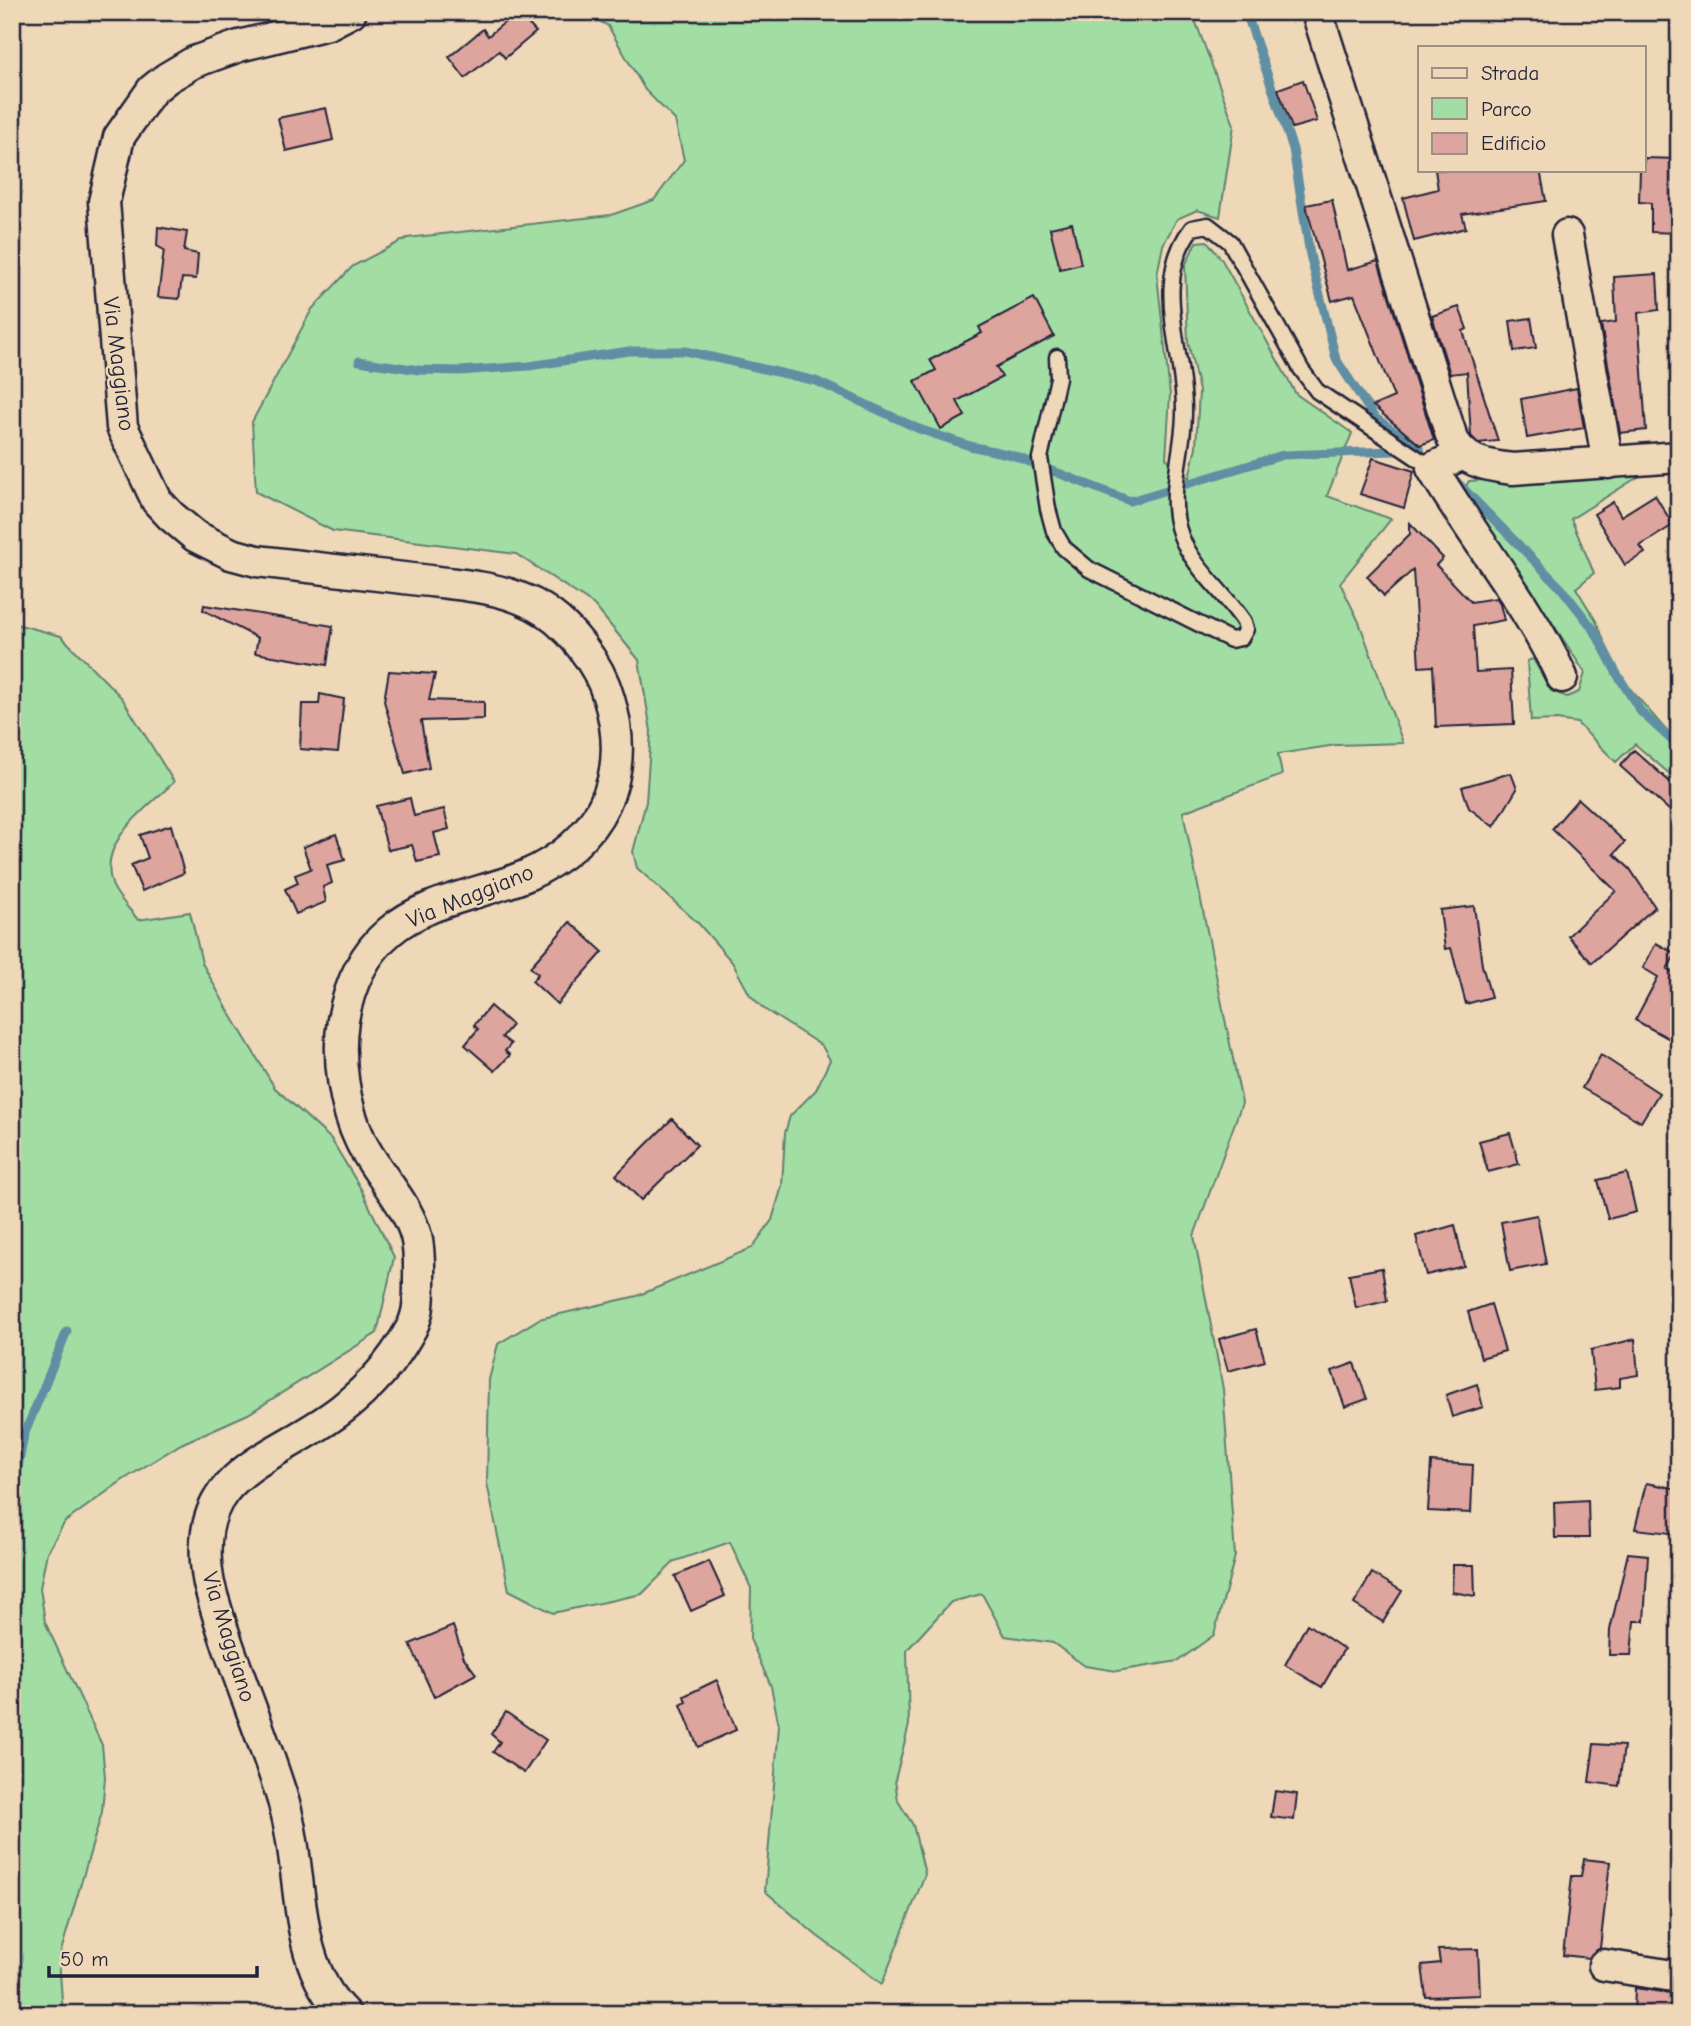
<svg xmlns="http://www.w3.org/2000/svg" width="1691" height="2026" viewBox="0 0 1691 2026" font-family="'Comic Neue',sans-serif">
<rect width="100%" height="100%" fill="#eed8b7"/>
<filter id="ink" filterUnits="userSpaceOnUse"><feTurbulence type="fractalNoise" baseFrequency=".0143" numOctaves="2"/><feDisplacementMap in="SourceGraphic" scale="14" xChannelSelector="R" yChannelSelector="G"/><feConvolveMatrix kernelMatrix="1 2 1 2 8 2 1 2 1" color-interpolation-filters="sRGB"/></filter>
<g filter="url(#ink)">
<g fill="#a2dea4" stroke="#628070" stroke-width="2">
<path d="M 583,12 L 1192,12 L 1234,125 L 1220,217 L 1197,210 L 1177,219 L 1163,245 L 1157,275 L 1170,395 L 1166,458 L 1189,478 L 1196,447 L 1199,391 L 1188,342 L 1185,266 L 1196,242 L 1207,241 L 1222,260 L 1296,394 L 1352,433 L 1327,496 L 1391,519 L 1340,583 L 1359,622 L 1403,743 L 1336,745 L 1278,754 L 1282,775 L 1183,812 L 1242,1103 L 1194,1236 L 1223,1389 L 1235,1556 L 1214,1635 L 1178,1661 L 1117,1671 L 1085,1666 L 1053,1643 L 1005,1636 L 982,1594 L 951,1602 L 907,1650 L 909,1725 L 895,1780 L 898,1801 L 913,1825 L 925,1874 L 882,1984 L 816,1935 L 765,1891 L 779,1726 L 771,1686 L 750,1639 L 751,1588 L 730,1542 L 675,1561 L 642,1594 L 553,1613 L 509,1590 L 487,1483 L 489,1380 L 498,1344 L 539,1319 L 637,1296 L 752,1248 L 772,1220 L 782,1186 L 785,1133 L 790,1116 L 816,1090 L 830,1060 L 822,1046 L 764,1009 L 750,995 L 732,962 L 699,924 L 637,868 L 633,852 L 646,802 L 651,731 L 639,660 L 594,605 L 516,554 L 333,531 L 256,492 L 252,422 L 312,309 L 353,266 L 407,238 L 611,215 L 654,200 L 684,160 L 675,120 L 645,90 L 608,26 Z"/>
<path d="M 1649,470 L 1571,519 L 1594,573 L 1576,588 L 1596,621 L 1619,676 L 1679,745 L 1679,782 L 1635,744 L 1616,762 L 1577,723 L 1557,720 L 1531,721 L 1527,661 L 1533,659 L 1551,691 L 1567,697 L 1579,692 L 1585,673 L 1520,573 L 1477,516 L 1463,491 L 1469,481 Z"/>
<path d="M 12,623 L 61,636 L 122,698 L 174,782 C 147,808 97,841 112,884 C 116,896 131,910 138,920 L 190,912 L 202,963 L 228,1010 L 275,1088 L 331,1139 L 361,1189 L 394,1257 L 377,1333 L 248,1414 L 181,1444 L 123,1480 L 65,1522 L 47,1552 L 40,1588 L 45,1622 L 102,1745 L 105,1777 L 102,1812 L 59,1958 L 63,2014 L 12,2014 Z"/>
</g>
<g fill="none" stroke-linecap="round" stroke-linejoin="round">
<g stroke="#608fa4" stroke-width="9">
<path d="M 1246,12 L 1293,149 L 1310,255 L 1336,359 L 1374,417 L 1420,450"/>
<path d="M 359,361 L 419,370 L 460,371 L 529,366 L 629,351 L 685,351 L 816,381 L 919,429 L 970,446 L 1012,455 L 1130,501 L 1283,455 L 1420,450"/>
<path d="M 1452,477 L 1562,589 L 1594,630 L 1617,674 L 1641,712 L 1679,747"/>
<path d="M 12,1501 L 24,1435 L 67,1331"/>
</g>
</g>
<g fill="#dea49e" stroke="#22223b" stroke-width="2">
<path d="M 517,12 L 536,32 L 505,58 L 499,51 L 465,78 L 449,57 L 483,29 L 488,36 Z"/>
<path d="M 1303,80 L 1317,121 L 1292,128 L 1278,89 Z"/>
<path d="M 326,108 L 333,140 L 286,151 L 278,118 Z"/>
<path d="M 1644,158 L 1679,159 L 1679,233 L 1651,232 L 1651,203 L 1639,202 L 1640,170 L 1644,170 Z"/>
<path d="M 1435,170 L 1540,170 L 1546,201 L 1462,214 L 1466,228 L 1414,241 L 1403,198 L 1438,189 Z"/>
<path d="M 1332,200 L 1347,270 L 1378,261 L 1434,440 L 1420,445 L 1373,406 L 1394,397 L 1354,295 L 1332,301 L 1306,205 Z"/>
<path d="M 1072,223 L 1081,264 L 1060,269 L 1050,228 Z"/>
<path d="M 158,227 L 187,232 L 184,251 L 198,254 L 196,279 L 182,278 L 179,299 L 158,297 L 164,250 L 157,246 Z"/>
<path d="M 1657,274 L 1659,310 L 1638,313 L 1646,430 L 1620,433 L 1601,324 L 1616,322 L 1614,277 Z"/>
<path d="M 1034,298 L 1054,336 L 996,367 L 1002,377 L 957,401 L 965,416 L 941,429 L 915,381 L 936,370 L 930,360 L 982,333 L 979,327 Z"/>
<path d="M 1459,307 L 1467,329 L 1463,331 L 1498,441 L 1478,443 L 1471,436 L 1467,372 L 1450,374 L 1432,316 Z"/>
<path d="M 1531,318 L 1536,348 L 1514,351 L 1510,321 Z"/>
<path d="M 1577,388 L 1584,428 L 1527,438 L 1521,399 Z"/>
<path d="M 1373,458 L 1414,471 L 1404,508 L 1360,494 Z"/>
<path d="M 1655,495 L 1673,525 L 1640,546 L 1645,553 L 1625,565 L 1594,514 L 1613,502 L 1621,516 Z"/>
<path d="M 1410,523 L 1443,558 L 1436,565 L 1471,602 L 1496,598 L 1500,604 L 1504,620 L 1473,626 L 1476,672 L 1511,670 L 1514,724 L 1436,727 L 1433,666 L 1419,667 L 1413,570 L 1384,596 L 1367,576 L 1410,534 Z"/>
<path d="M 204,605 L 333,626 L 327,665 L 255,653 L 258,638 L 203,610 Z"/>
<path d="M 389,671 L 435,674 L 429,700 L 484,702 L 484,719 L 421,721 L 429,768 L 405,774 L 384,701 Z"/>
<path d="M 320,694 L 344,699 L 338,752 L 300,749 L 302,704 L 319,704 Z"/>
<path d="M 1634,750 L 1679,790 L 1679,819 L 1620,766 Z"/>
<path d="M 1511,773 L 1517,789 L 1494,827 L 1469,808 L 1462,787 Z"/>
<path d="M 410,798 L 414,816 L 444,809 L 449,829 L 434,833 L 440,857 L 417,862 L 412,845 L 388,850 L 376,806 Z"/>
<path d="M 1578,799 L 1625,842 L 1614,854 L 1630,869 L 1655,907 L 1592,963 L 1568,936 L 1616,891 L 1552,829 Z"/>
<path d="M 171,825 L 184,873 L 142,891 L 131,865 L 148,858 L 140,835 Z"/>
<path d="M 336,834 L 345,860 L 327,865 L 332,883 L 323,887 L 326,902 L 296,914 L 285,889 L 298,883 L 295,875 L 311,869 L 303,847 Z"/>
<path d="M 1474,906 L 1482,965 L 1491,997 L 1466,1004 L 1451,948 L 1445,949 L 1440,910 Z"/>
<path d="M 570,922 L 603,952 L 557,1004 L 532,981 L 538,974 L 530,967 Z"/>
<path d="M 1656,943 L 1676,954 L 1667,969 L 1679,976 L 1679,1044 L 1635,1020 L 1658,977 L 1643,968 Z"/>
<path d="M 490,1006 L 512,1025 L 502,1037 L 511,1044 L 505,1051 L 510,1055 L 495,1071 L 465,1045 L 478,1029 L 474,1025 Z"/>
<path d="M 1601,1055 L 1659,1093 L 1641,1122 L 1582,1088 Z"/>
<path d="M 672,1119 L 697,1145 L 641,1200 L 616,1175 Z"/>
<path d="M 1510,1133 L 1519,1164 L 1488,1172 L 1479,1141 Z"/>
<path d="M 1627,1173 L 1636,1212 L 1608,1219 L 1598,1180 Z"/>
<path d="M 1537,1215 L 1546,1264 L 1510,1271 L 1501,1222 Z"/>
<path d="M 1455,1225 L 1464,1266 L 1426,1275 L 1416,1236 Z"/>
<path d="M 1382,1268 L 1387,1301 L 1356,1308 L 1349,1274 Z"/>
<path d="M 1491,1304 L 1505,1351 L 1481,1358 L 1468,1312 Z"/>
<path d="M 1256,1329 L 1265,1361 L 1228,1371 L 1219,1339 Z"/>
<path d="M 1635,1339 L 1638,1375 L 1620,1378 L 1620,1387 L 1595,1390 L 1591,1350 Z"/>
<path d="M 1354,1363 L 1367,1399 L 1345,1407 L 1332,1371 Z"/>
<path d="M 1477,1384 L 1483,1407 L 1452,1417 L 1446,1395 Z"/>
<path d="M 1431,1462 L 1473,1465 L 1471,1513 L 1428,1511 Z"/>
<path d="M 1646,1483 L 1679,1489 L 1679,1534 L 1635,1529 Z"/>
<path d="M 1588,1500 L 1589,1538 L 1555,1538 L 1554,1502 Z"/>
<path d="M 1628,1553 L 1648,1555 L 1644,1621 L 1634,1621 L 1631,1655 L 1609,1655 L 1610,1630 Z"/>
<path d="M 709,1561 L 725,1596 L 691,1611 L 675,1576 Z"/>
<path d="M 1453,1565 L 1474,1565 L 1475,1596 L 1452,1592 Z"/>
<path d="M 1372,1573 L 1402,1591 L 1383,1622 L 1354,1604 Z"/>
<path d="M 1307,1624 L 1344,1649 L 1322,1687 L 1285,1665 Z"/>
<path d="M 453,1626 L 464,1658 L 476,1674 L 434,1697 L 410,1644 Z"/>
<path d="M 717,1680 L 736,1730 L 698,1747 L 681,1705 L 686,1702 L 684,1696 Z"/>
<path d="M 506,1712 L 546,1740 L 524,1773 L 493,1752 L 500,1742 L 491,1734 Z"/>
<path d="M 1594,1744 L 1624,1746 L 1619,1786 L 1589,1782 Z"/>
<path d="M 1275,1791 L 1297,1794 L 1294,1820 L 1271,1817 Z"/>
<path d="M 1584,1859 L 1610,1862 L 1600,1948 L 1589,1958 L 1563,1955 L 1572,1876 L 1581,1876 Z"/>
<path d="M 1478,1949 L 1480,1995 L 1426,1997 L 1422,1965 L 1440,1963 L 1438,1950 Z"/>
<path d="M 1635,1988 L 1677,1994 L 1677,2014 L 1634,2014 Z"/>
</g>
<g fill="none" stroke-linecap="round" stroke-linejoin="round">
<defs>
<path id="lane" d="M 1057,357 L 1058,378 L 1040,458 L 1048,509 L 1054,531 L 1064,548 L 1089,569 L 1231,640 L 1241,638 L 1246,629 L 1244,622 C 1225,593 1193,568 1181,536 C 1165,494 1185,452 1184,409 C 1184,351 1151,280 1192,228 L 1208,225 L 1230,242 L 1301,369 L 1317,391 L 1432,468"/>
<g id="street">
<path d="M 1317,12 L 1451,435 C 1461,462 1487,466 1513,469 L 1679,457"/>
<path d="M 1567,235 L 1608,463"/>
<path d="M 1463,454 L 1432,468 C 1474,539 1527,602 1562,677"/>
<path d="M 1604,1965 L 1679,1977"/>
<path d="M 345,2014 C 291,1963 304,1873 285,1807 C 263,1732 229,1660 209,1584 C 187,1469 273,1463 342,1409 C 369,1388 391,1364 408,1334 C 419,1317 419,1302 419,1282 C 419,1267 420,1251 416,1236 C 407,1202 376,1173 361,1142 C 344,1107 337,1058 343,1020 C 349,987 363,954 389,932 C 425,900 482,894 525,876 C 600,843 633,778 609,699 C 599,663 567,621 533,604 C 496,585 452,584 412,579 C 360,573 308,567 257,561 L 231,554 L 195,536 L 171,516 L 157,501 L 122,427 L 104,202 L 119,137 L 152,90 L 167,78 L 194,62 L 239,46 L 328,24 L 351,12"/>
</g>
</defs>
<use href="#lane" stroke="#22223b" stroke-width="19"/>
<use href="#street" stroke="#22223b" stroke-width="35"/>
<use href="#lane" stroke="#eed8b7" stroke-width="14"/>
<use href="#street" stroke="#eed8b7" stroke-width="30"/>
</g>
</g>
<g text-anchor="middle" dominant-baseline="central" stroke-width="5" stroke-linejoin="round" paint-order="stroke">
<g font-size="23" fill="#22223b" stroke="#eed8b7">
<text transform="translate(119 364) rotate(83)">Via Maggiano</text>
<text transform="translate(470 896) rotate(-22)">Via Maggiano</text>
<text transform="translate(229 1637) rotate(73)">Via Maggiano</text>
</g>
</g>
<rect width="1691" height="2026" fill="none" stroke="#eed8b7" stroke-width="42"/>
<rect x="21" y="21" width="1649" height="1984" fill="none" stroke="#22223b" stroke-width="2.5" filter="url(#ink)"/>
<rect x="1418" y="46" width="228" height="126" fill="#eed8b7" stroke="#9c8f85" stroke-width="2"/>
<rect x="1432" y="68" width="35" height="10" fill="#eed8b7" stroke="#9c8f85" stroke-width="2"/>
<text x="1481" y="80" font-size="21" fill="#22223b">Strada</text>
<rect x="1432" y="98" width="35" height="21" fill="#a2dea4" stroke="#9c8f85" stroke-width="2"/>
<text x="1481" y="116" font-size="21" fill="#22223b">Parco</text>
<rect x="1432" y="133" width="35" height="21" fill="#dea49e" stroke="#9c8f85" stroke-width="2"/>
<text x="1481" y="150" font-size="21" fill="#22223b">Edificio</text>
<path d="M49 1966v10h208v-10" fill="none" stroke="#22223b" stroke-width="3.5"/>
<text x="60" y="1966" font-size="21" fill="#22223b" stroke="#eed8b7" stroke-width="5" paint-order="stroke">50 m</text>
</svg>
